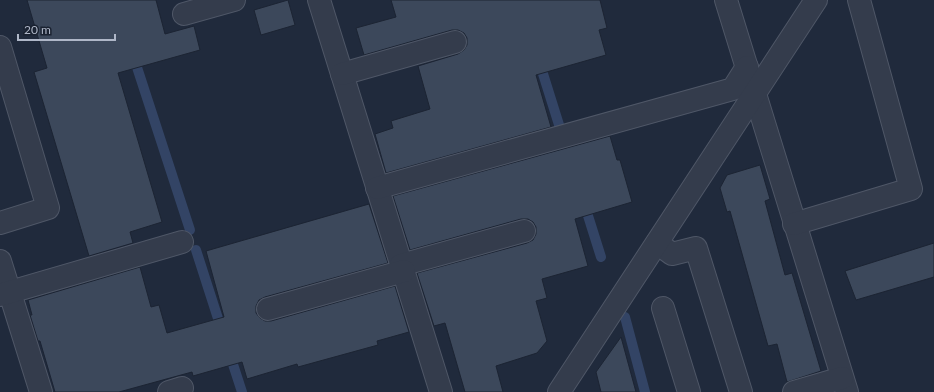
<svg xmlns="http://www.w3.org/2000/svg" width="934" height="392" viewBox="0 0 934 392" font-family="Lato,sans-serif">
<rect width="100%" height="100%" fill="#202a3c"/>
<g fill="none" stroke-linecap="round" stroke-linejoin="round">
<g stroke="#334465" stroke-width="10">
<path d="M 133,55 L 190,230"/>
<path d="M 539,61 L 560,128"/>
<path d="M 584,203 L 601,257"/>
<path d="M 196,250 L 222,331"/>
<path d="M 625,317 L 645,392"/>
<path d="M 229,352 L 242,392"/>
</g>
</g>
<g fill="#3c485b" stroke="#1c2433">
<path d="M 27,0 L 156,0 L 165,34 L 194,26 L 200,50 L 118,73 L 162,222 L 130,232 L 133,243 L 89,256 L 34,72 L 47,68 Z"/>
<path d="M 288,0 L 295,25 L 261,35 L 254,10 Z"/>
<path d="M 391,0 L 600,0 L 607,28 L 599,30 L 606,55 L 536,75 L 551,127 L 386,173 L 375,134 L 393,128 L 391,121 L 430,109 L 418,66 L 458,54 L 464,50 L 467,45 L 467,38 L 464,33 L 458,30 L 452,30 L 364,55 L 356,28 L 396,17 Z"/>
<path d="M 610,136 L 617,160 L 620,160 L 632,202 L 575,219 L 588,266 L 542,279 L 547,298 L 536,301 L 547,341 L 537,353 L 496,366 L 503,392 L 465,392 L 445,323 L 434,326 L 417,273 L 527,243 L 533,240 L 536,234 L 536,227 L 533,222 L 528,219 L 521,219 L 410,250 L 393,196 Z"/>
<path d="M 760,165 L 770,199 L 765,201 L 785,275 L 792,273 L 821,371 L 787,382 L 777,344 L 768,346 L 730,211 L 727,212 L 720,188 L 727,175 Z"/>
<path d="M 369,204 L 388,263 L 265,297 L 259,300 L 256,306 L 256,313 L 260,318 L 265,321 L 271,321 L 395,286 L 409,332 L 377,341 L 378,345 L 298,367 L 297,364 L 247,379 L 242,362 L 193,376 L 192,372 L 119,392 L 55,392 L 40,341 L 38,341 L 30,315 L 32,315 L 28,300 L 140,267 L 151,307 L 159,305 L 167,333 L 224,317 L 206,251 Z"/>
<path d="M 934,243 L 934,277 L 856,300 L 845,271 Z"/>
<path d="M 621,337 L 636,392 L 601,392 L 596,372 Z"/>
</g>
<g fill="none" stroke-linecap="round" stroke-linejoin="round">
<defs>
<g id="minor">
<path d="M 319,0 L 441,392"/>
<path d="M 726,0 L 847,392"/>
<path d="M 184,14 L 234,0"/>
<path d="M 0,47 L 48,208 L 0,223"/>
<path d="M 342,74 L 455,42"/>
<path d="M 377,188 L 733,89 L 747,67"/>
<path d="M 794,224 L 911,189 L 859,0"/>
<path d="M 657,243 L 672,254 L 696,248 L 741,392"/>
<path d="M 0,261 L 41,392"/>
<path d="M 401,265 L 524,231"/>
<path d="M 0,295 L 182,242"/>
<path d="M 663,308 L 689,392"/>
<path d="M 268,309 L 404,271"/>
<path d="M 169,392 L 182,388"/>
<path d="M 559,392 L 816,0"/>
<path d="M 794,392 L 842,378"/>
</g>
</defs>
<use href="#minor" stroke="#4f5767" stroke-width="24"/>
<use href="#minor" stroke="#343c4c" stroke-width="22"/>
</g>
<path d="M18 34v6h97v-6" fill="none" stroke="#afb7c8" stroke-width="2"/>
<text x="24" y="34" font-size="12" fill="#afb7c8" stroke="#1a2231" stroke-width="3" paint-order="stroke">20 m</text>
</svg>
